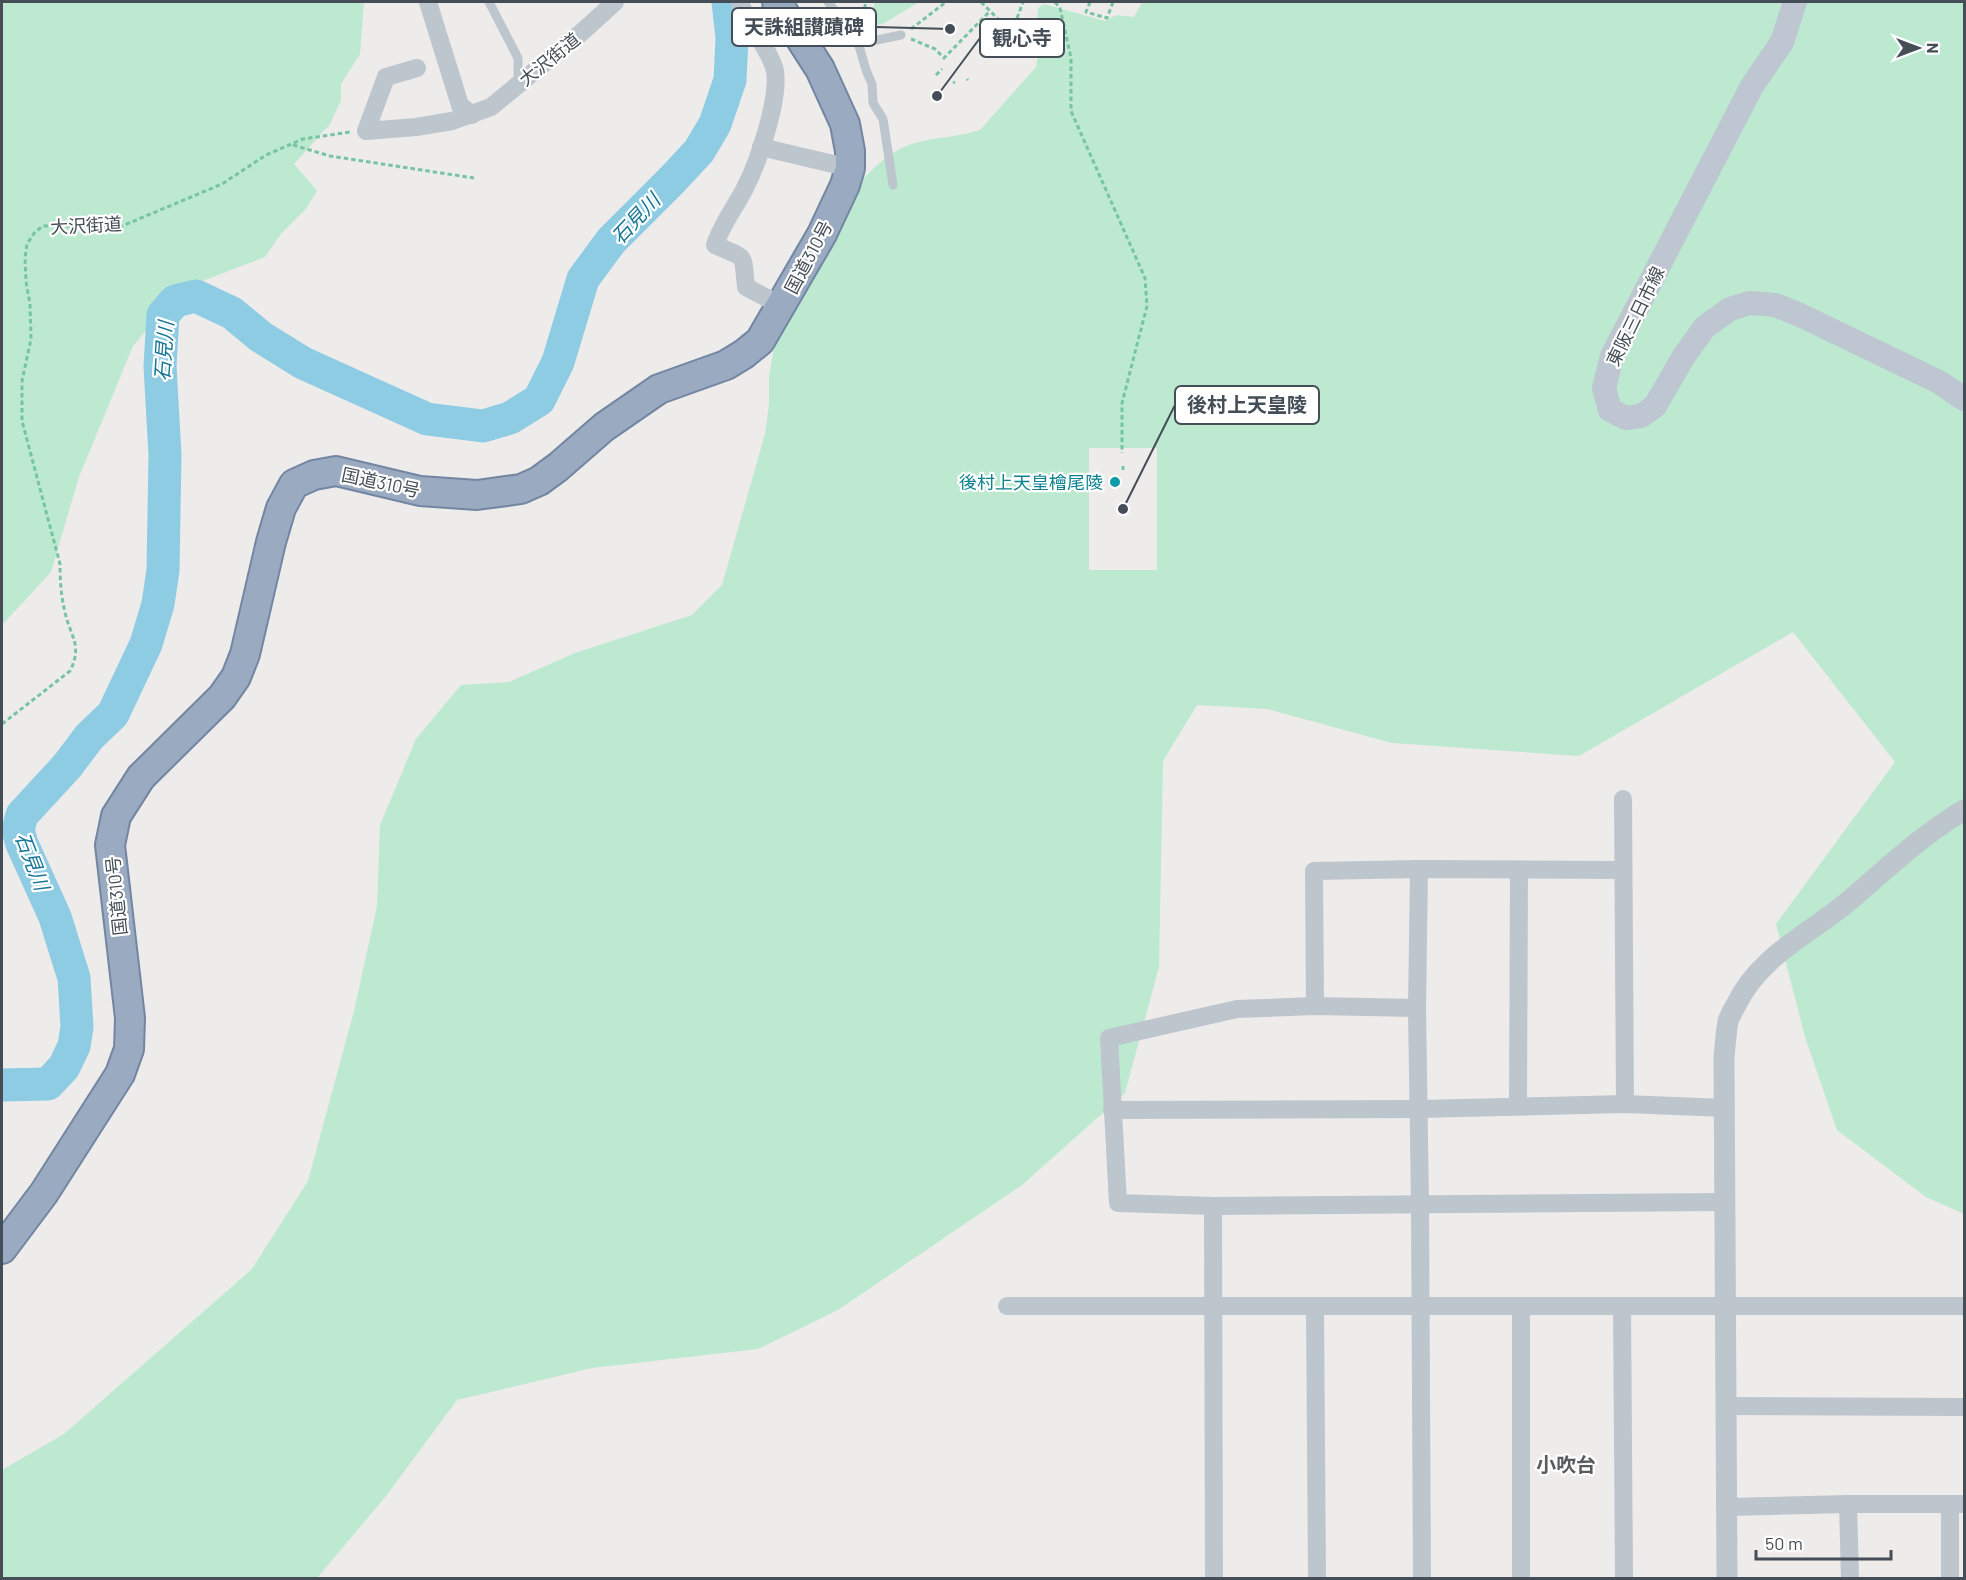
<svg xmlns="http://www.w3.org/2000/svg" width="1966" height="1580" viewBox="0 0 1966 1580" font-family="Barlow,'Noto Sans JP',sans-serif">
<rect width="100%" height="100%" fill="#eeebeb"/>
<g fill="#bce9d0" fill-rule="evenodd">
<path d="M 2,2 L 364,2 L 360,54 L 341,84 L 341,100 L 330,124 L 294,164 L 317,191 L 305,210 L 281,234 L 265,257 L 181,289 L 133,346 L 79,477 L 51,572 L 2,625 Z"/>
<path d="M 875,2 L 919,2 L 883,24 L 876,25 L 871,19 Z"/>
<path d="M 1142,2 L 1964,2 L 1964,1214 L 1926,1197 L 1837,1130 L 1805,1037 L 1776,924 L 1895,762 L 1793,632 L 1579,756 L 1392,743 L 1267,709 L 1197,705 L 1163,761 L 1159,967 L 1125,1093 L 1022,1185 L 838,1310 L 758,1349 L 592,1368 L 457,1400 L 386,1496 L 317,1578 L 2,1578 L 2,1470 L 64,1434 L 252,1269 L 308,1181 L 354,1011 L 377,906 L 380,825 L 416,739 L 461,685 L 509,682 L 575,653 L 692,615 L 722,585 L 765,434 L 769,405 L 769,376 L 775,343 L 853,192 C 870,170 888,151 915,143 C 936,137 959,137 980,130 L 1036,67 L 1039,49 L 1037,27 L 1038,8 L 1044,4 L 1105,21 L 1116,15 L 1134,17 ZM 1089,448 L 1157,448 L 1157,570 L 1089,570 Z"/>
</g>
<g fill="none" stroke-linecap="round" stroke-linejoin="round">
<path stroke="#8dcce3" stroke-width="33" d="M 2,1085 L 48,1084 L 64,1067 L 74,1046 L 77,1027 L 74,978 L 55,917 L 22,844 L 18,830 L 22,815 L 68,765 L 89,737 L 113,714 L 146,644 L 158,604 L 163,570 L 165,455 L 160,366 L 163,315 L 175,301 L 196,296 L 232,313 L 261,337 L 303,363 L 427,419 L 483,426 L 510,418 L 539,400 L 558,362 L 583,279 L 611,241 L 673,179 L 699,151 L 715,124 L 730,80 L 732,38 L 728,2"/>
<defs>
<path id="trunk" d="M 2,1249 L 44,1193 L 120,1074 L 129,1049 L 130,1018 L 110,845 L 116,816 L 141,777 L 222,697 L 236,677 L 245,654 L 271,542 L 281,508 L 294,484 L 314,475 L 336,471 L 420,491 L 477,495 L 521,489 L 539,481 L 558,467 L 604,427 L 659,389 L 726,365 L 744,354 L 760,341 L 822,234 L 845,185 L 850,168 L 850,151 L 845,124 L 820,69 L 777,2"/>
</defs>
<use href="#trunk" stroke="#7286a2" stroke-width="32"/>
<g stroke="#77c4a2" stroke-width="3" stroke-dasharray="4.5 3" stroke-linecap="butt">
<path d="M 981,2 L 1008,29 L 1016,21 L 1023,2"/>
<path d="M 1055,2 L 1060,8 L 1071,58 L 1071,111 L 1145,278 L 1147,306 L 1122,403 L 1122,453"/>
<path d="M 1090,2 L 1086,12 L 1107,18 L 1113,2"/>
<path d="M 861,23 L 866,2"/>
<path d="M 911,29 L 946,2"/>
<path d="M 911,39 L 935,49 L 944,58 L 990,11"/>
<path d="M 936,75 L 942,69"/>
<path d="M 967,79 L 968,80"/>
<path d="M 953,83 L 955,82"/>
<path d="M 293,145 L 330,156 L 474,178"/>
<path d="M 1123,466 L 1123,470"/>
<path d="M 2,724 L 70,671 C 83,645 70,636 65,612 C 61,596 60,580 60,564 L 22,421 L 22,381 L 31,339 L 30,304 L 26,282 L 25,258 L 27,244 L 35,232 L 43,226 L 122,226 L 222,184 L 266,155 L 303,139 L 350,132"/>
</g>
<g stroke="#bdc5cd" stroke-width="9">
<path d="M 489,2 L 518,58 L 518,84"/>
<path d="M 828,2 L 857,39 L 877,40 L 901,35"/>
<path d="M 857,39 L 866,70 L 872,84 L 873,103 L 883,119 L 893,185"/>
</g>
<g stroke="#bdc5cd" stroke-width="18">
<path d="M 428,2 L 460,105 L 472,115"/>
<path d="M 740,2 C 748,25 766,44 774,67 C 782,93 758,163 745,188 C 736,206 721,225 715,245 C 748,260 742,251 746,287 L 782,306"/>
<path d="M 417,68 L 386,77 L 366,131 L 416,127 L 452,121 L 491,107 L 582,32 L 615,2"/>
<path d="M 761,147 L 850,168"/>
<path d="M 1623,799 L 1625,1104"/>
<path d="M 1419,869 L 1417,1008 L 1420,1205 L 1422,1578"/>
<path d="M 1315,1006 L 1314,871 L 1419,869 L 1622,870"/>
<path d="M 1417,1008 L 1315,1006 L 1237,1009 L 1109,1038 L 1118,1203 L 1213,1206 L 1725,1202"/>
<path d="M 1518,1106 L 1519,870"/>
<path d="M 1112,1110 L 1419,1109 L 1625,1104 L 1725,1108"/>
<path d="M 1213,1206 L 1214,1578"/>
<path d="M 1007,1306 L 1964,1306"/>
<path d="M 1622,1306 L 1624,1578"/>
<path d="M 1315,1308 L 1317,1578"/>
<path d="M 1727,1406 L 1964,1407"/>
<path d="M 1848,1504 L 1850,1578"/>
<path d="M 1950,1504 L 1950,1578"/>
<path d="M 1727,1507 L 1848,1504 L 1964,1504"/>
<path d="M 1521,1578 L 1521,1306"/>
</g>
<path stroke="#bdc5cd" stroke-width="21" d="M 1727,1578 L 1724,1058 C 1725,1046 1726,1033 1728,1021 C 1730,1016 1733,1010 1736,1005 C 1760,955 1810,934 1850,900 C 1887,868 1922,835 1964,810"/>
<path stroke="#bdc6d1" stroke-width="24" d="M 1795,2 L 1782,42 L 1752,86 L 1612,356 L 1604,388 L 1610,410 L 1626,418 L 1641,416 L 1655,406 L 1684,356 L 1705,327 L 1730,309 L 1750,303 L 1775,305 L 1800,315 L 1939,382 L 1964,399"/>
<use href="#trunk" stroke="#9aaac0" stroke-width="28"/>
</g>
<circle fill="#0f9aa8" stroke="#fff" stroke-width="2" cx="1115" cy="482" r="6"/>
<g text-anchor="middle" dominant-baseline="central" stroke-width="4.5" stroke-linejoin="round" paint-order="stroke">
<g font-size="18" fill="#454e57" stroke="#fff">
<text transform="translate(549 59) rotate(-39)">大沢街道</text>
<text transform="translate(86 225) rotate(-3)">大沢街道</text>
<text transform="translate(808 257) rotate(-62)">国道310号</text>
<text transform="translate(1635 316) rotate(-64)">東阪三日市線</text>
<text transform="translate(381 482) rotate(12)">国道310号</text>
<text transform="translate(116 896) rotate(-96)">国道310号</text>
</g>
<g font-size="18" fill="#0d838f" stroke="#fff" text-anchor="end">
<text x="1103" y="482">後村上天皇檜尾陵</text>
</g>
<g font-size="20" font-style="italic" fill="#187697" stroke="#fff">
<text transform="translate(635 218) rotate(-47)">石見川</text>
<text transform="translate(163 351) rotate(-86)">石見川</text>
<text transform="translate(33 861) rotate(69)">石見川</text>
</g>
<g font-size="20" font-weight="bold" fill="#595b5f" stroke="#fff">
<text x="1566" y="1464">小吹台</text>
</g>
</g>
<path fill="none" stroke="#454e57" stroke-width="2" d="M950 29L876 27M937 96L980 38M1123 509L1175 405"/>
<g fill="#454e57" stroke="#fff" stroke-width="2">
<circle cx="950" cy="29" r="6"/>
<circle cx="937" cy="96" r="6"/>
<circle cx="1123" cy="509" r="6"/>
</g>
<g fill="#fff" stroke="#454e57" stroke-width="2">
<rect x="732" y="8" width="144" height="38" rx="6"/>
<rect x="980" y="19" width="84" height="38" rx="6"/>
<rect x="1175" y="386" width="144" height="38" rx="6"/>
</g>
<g font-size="20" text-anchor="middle" font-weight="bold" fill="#454e57">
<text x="804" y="34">天誅組讃蹟碑</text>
<text x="1022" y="45">観心寺</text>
<text x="1247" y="412">後村上天皇陵</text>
</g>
<rect width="1966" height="1580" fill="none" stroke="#454e57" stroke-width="6"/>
<g transform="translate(1918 48) rotate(90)" stroke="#ffffff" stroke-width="4.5" paint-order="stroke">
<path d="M0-4.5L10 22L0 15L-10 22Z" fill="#454e57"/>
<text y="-9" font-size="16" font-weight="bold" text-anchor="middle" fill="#454e57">N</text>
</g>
<path d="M1756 1550v9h135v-9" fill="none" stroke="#454e57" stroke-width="3"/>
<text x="1765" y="1550" font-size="18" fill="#454e57" stroke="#ffffff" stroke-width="4.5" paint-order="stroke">50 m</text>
</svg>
